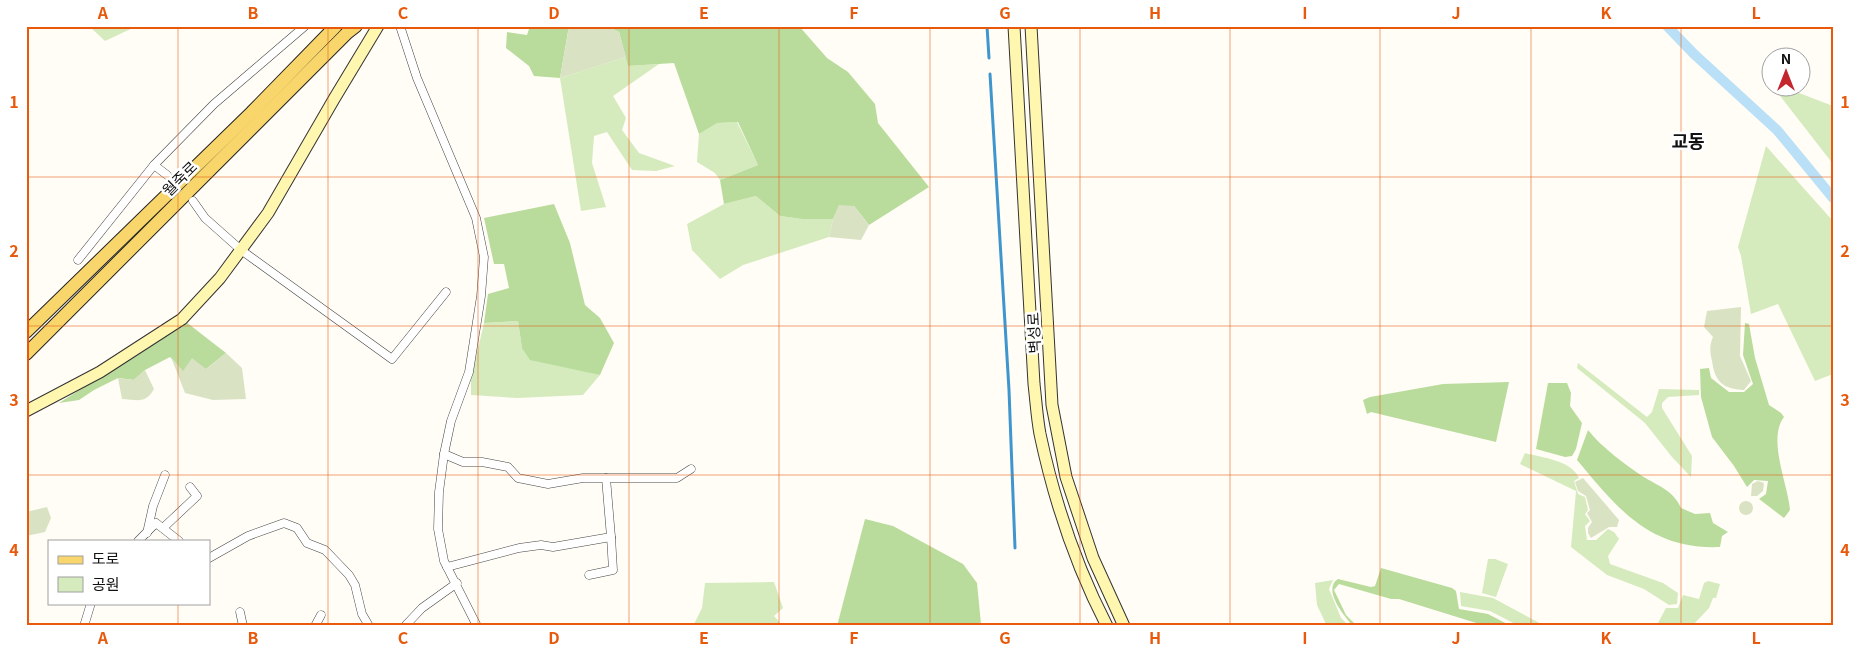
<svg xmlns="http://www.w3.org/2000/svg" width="1859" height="652" viewBox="0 0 1859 652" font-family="Georgia,'Noto Sans KR',serif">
<rect width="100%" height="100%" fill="#fffdf5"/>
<g fill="#d5ebbd">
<path d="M 89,26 L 137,26 L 105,41 Z"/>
<path d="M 626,57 L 628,66 L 659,64 L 613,96 L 626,118 L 622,130 L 639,153 L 675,166 L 656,171 L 632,170 L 607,132 L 594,136 L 592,163 L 606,207 L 581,211 L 560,78 Z"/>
<path d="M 1774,88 L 1786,88 L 1833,106 L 1833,164 Z"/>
<path d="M 737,122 L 758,165 L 720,180 L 715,173 L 697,162 L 699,134 L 716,123 Z"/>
<path d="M 1766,146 L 1833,221 L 1833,374 L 1815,381 L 1778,304 L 1751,314 L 1741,256 L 1738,247 Z"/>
<path d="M 756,196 L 780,216 L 802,219 L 833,219 L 829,237 L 743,265 L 720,279 L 692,250 L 687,224 L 724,204 Z"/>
<path d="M 518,321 L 522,348 L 582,370 L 600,375 L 583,395 L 517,398 L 471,395 L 471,379 L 484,323 Z"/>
<path d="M 1578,363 L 1647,417 L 1652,412 L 1659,389 L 1699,390 L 1699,395 L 1668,397 L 1662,403 L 1662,408 L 1692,456 L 1691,477 L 1672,457 L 1645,423 L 1577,368 Z"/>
<path d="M 1525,453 C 1543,458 1571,460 1579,478 L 1574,481 L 1578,494 L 1585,497 L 1588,510 L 1585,514 L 1590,521 L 1585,526 L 1587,540 L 1596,540 L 1608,529 L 1614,532 L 1619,539 L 1608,556 L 1610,564 L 1663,583 L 1678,593 L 1677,604 L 1669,605 L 1644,589 L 1607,575 L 1571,547 L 1576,491 L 1520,464 Z"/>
<path d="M 1488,559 L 1495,559 L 1508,564 L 1496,597 L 1482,593 Z"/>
<path d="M 1333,580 L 1329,589 L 1341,618 L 1349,626 L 1327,626 L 1317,605 L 1315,583 Z"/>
<path d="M 1708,581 L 1720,584 L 1716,598 L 1713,598 L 1709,608 L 1692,626 L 1649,626 L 1658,623 L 1666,608 L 1678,608 L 1683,595 L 1699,599 L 1704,583 Z"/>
<path d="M 774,582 L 783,608 L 774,616 L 783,626 L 687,626 L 694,624 L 702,608 L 705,583 Z"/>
<path d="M 1460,592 L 1493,598 L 1545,626 L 1519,626 L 1490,611 L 1461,606 Z"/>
</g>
<g fill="#b9dc9c">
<path d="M 530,26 L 569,26 L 560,78 L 534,76 L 529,66 L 506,48 L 507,32 L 527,35 Z"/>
<path d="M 606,26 L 799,26 L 827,58 L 848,72 L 875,104 L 878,123 L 929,187 L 869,225 L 854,206 L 839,206 L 833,219 L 802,219 L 780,216 L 756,196 L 724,204 L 720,180 L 758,165 L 738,122 L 717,123 L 699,134 L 674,63 L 628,66 L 619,32 Z"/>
<path d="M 554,204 L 570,243 L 585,305 L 600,318 L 614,343 L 600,375 L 530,360 L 522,348 L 518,321 L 484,323 L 488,294 L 509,288 L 504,264 L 494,264 L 484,218 Z"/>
<path d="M 186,322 L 226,353 L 206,369 L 183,372 L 170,357 L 145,370 L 134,380 L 118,378 L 94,390 L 79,400 L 59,403 Z"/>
<path d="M 1745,323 L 1749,324 L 1755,358 L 1769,405 L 1781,413 L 1784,417 C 1767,439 1788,484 1790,510 L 1784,518 L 1759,499 L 1766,494 L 1768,481 L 1754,480 L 1747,487 L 1734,466 L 1712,437 L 1701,397 L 1700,369 L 1709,368 L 1711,378 L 1729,392 L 1744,392 L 1753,384 L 1743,355 Z"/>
<path d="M 1509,382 L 1496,442 L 1371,412 L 1367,414 L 1363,400 L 1370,397 L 1443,384 Z"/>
<path d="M 1548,383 L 1567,383 L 1571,393 L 1570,406 L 1582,423 L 1576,449 L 1572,456 L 1565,457 L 1536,449 Z"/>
<path d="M 1588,430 C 1601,447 1625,464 1642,476 C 1658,486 1673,490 1681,508 L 1695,514 L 1710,513 L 1713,523 L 1728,532 L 1722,536 L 1720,547 C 1650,550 1618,509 1577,460 Z"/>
<path d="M 865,519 L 893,526 L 963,564 L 977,583 L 981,624 L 977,626 L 837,626 Z"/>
<path d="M 1381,568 L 1452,588 L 1456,591 L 1459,609 L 1488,614 L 1511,626 L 1486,626 L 1399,599 L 1391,599 L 1339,584 L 1334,590 L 1346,615 L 1357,626 L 1353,626 C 1344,616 1322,589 1338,579 L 1371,587 L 1375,586 Z"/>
</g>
<g fill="#d9e3c4">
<path d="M 569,26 L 606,26 L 619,32 L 626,57 L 560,78 Z"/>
<path d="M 839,205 L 854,206 L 869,225 L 861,240 L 829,237 L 833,219 Z"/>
<path d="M 1741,307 L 1740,356 L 1751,381 L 1744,390 C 1723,389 1715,382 1712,361 C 1710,352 1709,346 1713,337 L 1704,327 L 1707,311 Z"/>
<path d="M 226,353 L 242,368 L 246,399 L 213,400 L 185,393 L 171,357 L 183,371 L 192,358 L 206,369 Z"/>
<path d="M 145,370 L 154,389 C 146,404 137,400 122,399 L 118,378 L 133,380 Z"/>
<path d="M 1583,478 L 1619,520 L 1617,527 L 1609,527 L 1591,538 L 1588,533 L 1588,528 L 1592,522 L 1587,513 L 1590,510 L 1586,496 L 1578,491 L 1575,482 Z"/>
<path d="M 1758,481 L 1764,483 L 1763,491 L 1757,496 L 1751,496 L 1752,484 Z"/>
<circle cx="1746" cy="508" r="7"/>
<path d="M 47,507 L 51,518 L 45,532 L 26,536 L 26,512 Z"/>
</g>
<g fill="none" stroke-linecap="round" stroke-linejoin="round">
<g stroke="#3f96cf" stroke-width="3">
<path d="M 987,26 L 989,58"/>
<path d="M 990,74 L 1009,390 L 1015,548"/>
</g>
<path stroke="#b9e0f7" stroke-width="10" d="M 1667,26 L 1694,54 L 1777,130 L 1833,198"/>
<defs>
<g id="street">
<path d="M 400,26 L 417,78 L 476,218 L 484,257 L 481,296 L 469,372 L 451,421 L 444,454 L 439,492 L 438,529 L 444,561 L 477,626"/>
<path d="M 154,165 L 167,175"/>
<path d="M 193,201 L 205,218 L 241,250 L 392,359 L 446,292"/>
<path d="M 78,260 L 154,165 L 214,104 L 305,26"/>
<path d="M 444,454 L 463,462 L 482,462 L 508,467 L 518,478 L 548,484 L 583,478 L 677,478 L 691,469"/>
<path d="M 163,528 L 197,496 L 190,487"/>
<path d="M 147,533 L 153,506 L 165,475"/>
<path d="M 138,541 L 156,523 L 179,541"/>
<path d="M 209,558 L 248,536 L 284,523 L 297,528 L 307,543 L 325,550 L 349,575 L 355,585 L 362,614 L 369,626"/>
<path d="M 447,567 L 519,548 L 541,545 L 553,547 L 611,537 L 606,478"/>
<path d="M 589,575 L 613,570 L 611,537"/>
<path d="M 240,612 L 243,626"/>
<path d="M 84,626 L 91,603"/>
<path d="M 315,626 L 321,615"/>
<path d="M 405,626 L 422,608 L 457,583"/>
</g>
<g id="secondary">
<path d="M 1014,26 L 1034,384 C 1036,401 1037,418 1040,434 C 1054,500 1076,566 1107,626"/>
<path d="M 1031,26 L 1052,405 L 1066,477 L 1093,558 L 1124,626"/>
<path d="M 26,411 L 100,372 L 182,319 L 220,278 L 268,213 L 334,99 L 378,26"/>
</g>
<g id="primary">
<path d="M 26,332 L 252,112 L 336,26"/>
<path d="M 26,354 L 347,33 L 356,26"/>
</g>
</defs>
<use href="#street" stroke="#444" stroke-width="9"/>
<use href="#secondary" stroke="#333" stroke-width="13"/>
<use href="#primary" stroke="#222" stroke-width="14"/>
<use href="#street" stroke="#fff" stroke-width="8"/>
<use href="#secondary" stroke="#fff6b0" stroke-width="11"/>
<use href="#primary" stroke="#f9d66b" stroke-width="12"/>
</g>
<path fill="none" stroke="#e8590c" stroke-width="1" stroke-opacity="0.55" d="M 178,26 L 178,541M 328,26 L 328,626M 478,26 L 478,626M 629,26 L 629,626M 779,26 L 779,626M 930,26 L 930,626M 1080,26 L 1080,626M 1230,26 L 1230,626M 1380,26 L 1380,626M 1531,26 L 1531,626M 1681,26 L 1681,626M 26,177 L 1833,177M 26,326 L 1833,326M 26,475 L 1833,475M 178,603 L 178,626"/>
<g text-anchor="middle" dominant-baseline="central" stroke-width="5" stroke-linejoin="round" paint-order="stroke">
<g font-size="15" fill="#111" stroke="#fff">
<text transform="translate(179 178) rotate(-45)">월죽로</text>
<text transform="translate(1033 333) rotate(-93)">벽성로</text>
</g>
<g font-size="18" font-weight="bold" fill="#111" stroke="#fff">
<text x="1688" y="140">교동</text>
</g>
</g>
<rect width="1859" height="652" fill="none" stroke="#ffffff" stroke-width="55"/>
<rect x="48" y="540" width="162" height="65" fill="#ffffff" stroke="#a0a0a0"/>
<rect x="58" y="556" width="25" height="8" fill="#f9d66b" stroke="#a0a0a0"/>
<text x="92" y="564" font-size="15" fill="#111111">도로</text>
<rect x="58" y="577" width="25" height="15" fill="#d5ebbd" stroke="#a0a0a0"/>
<text x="92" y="590" font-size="15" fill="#111111">공원</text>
<g transform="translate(1786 72)"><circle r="24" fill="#ffffff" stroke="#a0a0a0"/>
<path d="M0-4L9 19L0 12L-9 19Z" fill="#c4262e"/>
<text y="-8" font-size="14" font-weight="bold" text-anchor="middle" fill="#111111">N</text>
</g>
<rect x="28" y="28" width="1804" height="596" fill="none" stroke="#e8590c" stroke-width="2"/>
<g font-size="16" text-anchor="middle" font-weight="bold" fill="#e8590c">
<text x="103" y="19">A</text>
<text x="253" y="19">B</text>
<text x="403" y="19">C</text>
<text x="554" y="19">D</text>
<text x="704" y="19">E</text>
<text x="854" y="19">F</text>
<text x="1005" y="19">G</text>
<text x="1155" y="19">H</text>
<text x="1305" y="19">I</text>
<text x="1456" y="19">J</text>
<text x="1606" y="19">K</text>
<text x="1756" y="19">L</text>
<text x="14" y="108">1</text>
<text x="1845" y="108">1</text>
<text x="14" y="257">2</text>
<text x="1845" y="257">2</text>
<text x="14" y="406">3</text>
<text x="1845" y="406">3</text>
<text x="14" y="556">4</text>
<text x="1845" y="556">4</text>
<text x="103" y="644">A</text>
<text x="253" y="644">B</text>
<text x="403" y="644">C</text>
<text x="554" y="644">D</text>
<text x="704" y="644">E</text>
<text x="854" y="644">F</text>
<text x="1005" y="644">G</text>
<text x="1155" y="644">H</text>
<text x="1305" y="644">I</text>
<text x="1456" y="644">J</text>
<text x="1606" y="644">K</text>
<text x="1756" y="644">L</text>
</g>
</svg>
